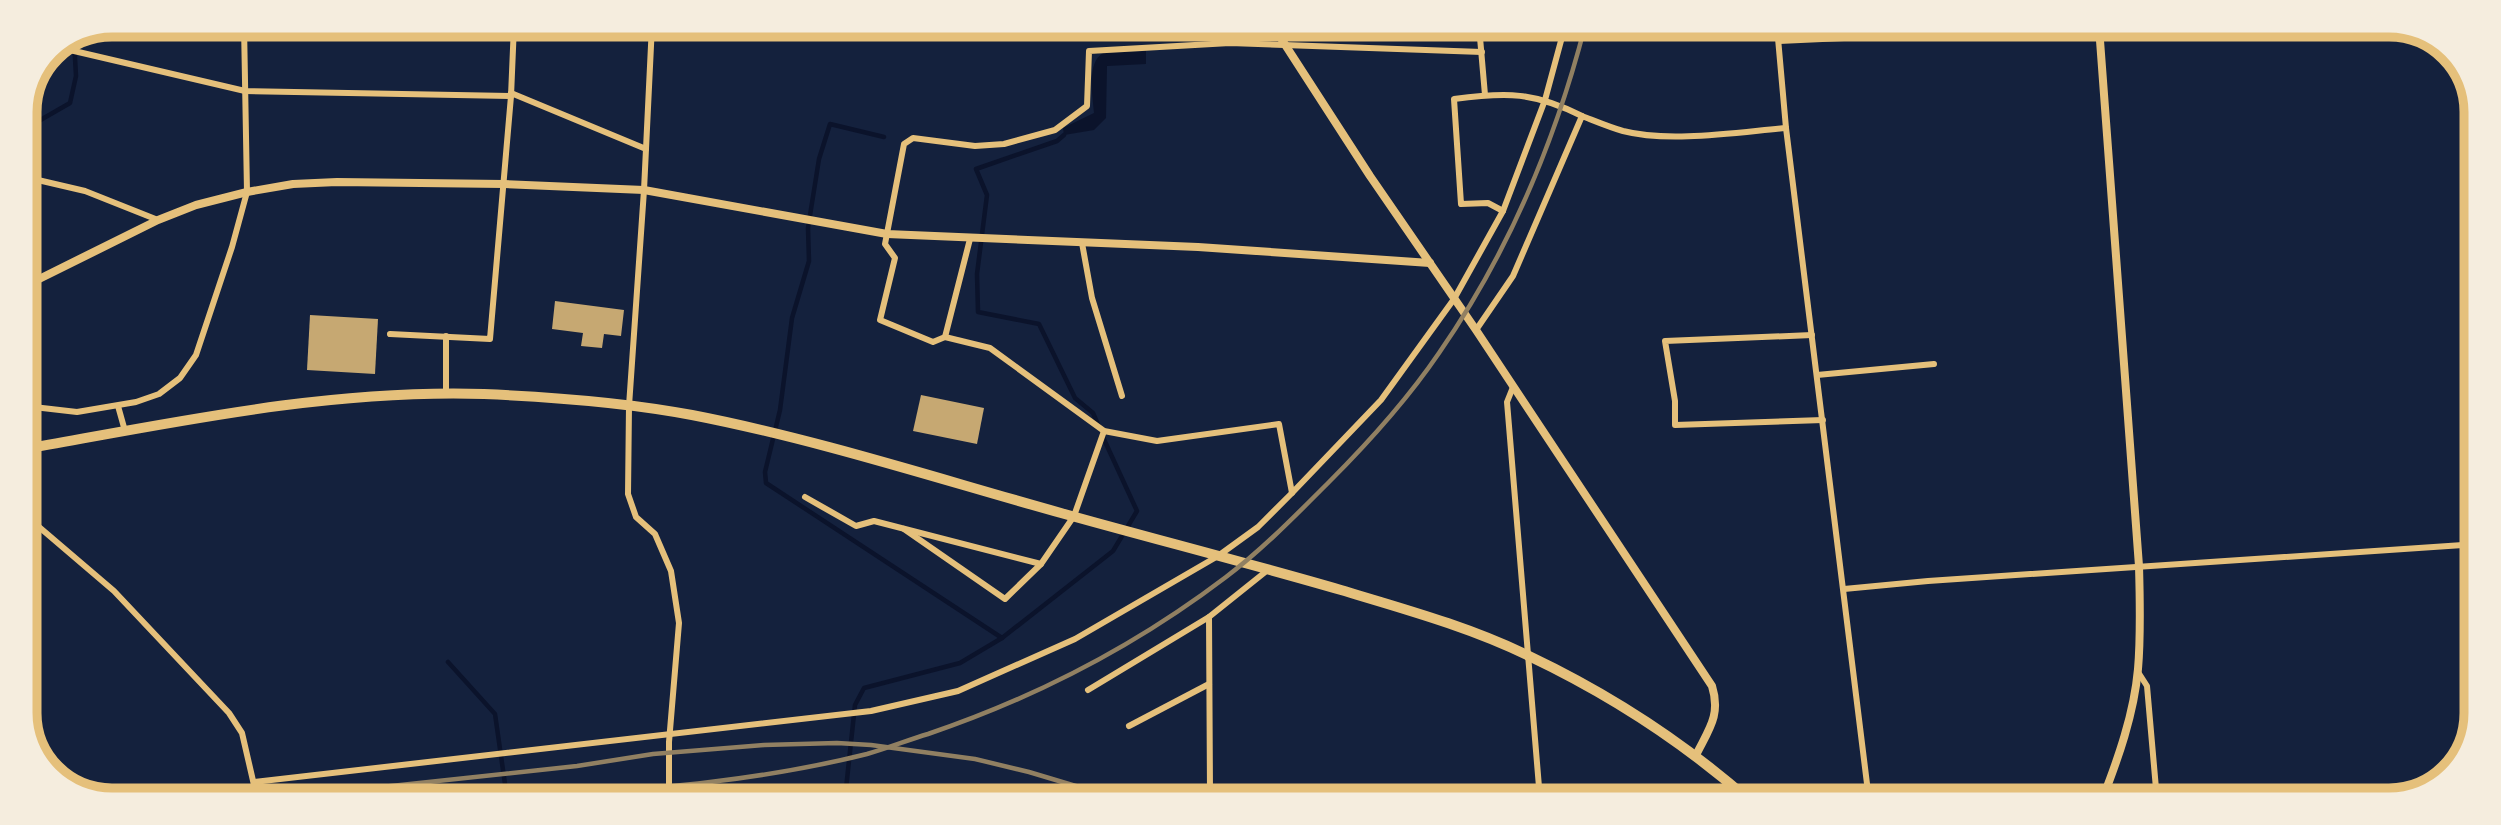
<svg xmlns="http://www.w3.org/2000/svg" width="2501" height="825" viewBox="0 0 2501 825" font-family="'Golos Text',sans-serif">
<rect width="100%" height="100%" fill="#14213d"/>
<path fill="#0b132b" d="M 1146,51 L 1146,64 L 1107,66 L 1106,118 L 1094,130 L 1064,135 L 1063,128 L 1094,113 C 1093,96 1086,63 1103,53 Z"/>
<g fill="none" stroke-linecap="round" stroke-linejoin="round">
<g stroke="#0b132b" stroke-width="4.5">
<path d="M 1064,135 L 1057,141 L 976,169 L 987,195 L 977,274 L 978,312 L 1039,324 L 1075,398 L 1093,413 L 1099,427"/>
<path d="M 884,137 L 830,124 L 819,159 L 808,228 L 809,261 L 792,318 L 780,410 L 765,472 L 766,483 L 1002,638"/>
<path d="M 25,145 L 30,126 L 70,103 L 76,76 L 74,40"/>
<path d="M 448,662 L 495,714 L 507,798"/>
<path d="M 845,798 L 855,705 L 864,688 L 960,663 L 1002,638 L 1113,551 L 1137,511 L 1102,435"/>
</g>
</g>
<g fill="#c6a872">
<path d="M 555,301 L 624,310 L 621,336 L 604,334 L 602,348 L 581,346 L 583,333 L 552,329 Z"/>
<path d="M 310,315 L 378,319 L 375,374 L 307,370 Z"/>
<path d="M 921,395 L 984,408 L 977,444 L 913,431 Z"/>
</g>
<g fill="none" stroke-linecap="round" stroke-linejoin="round">
<g stroke="#e5c07b" stroke-width="6">
<path d="M 652,25 L 644,190 L 629,406 L 628,494 L 636,517 L 655,534 L 671,571 L 679,623 L 669,742 L 669,798"/>
<path d="M 1479,26 L 1485,95"/>
<path d="M 1777,27 L 1786,128 L 1869,800"/>
<path d="M 1779,41 L 2080,27"/>
<path d="M 57,47 L 245,91 L 511,96"/>
<path d="M 511,93 L 646,149"/>
<path d="M 25,177 L 85,191 L 158,220"/>
<path d="M 1503,211 L 1488,203 L 1461,204 L 1454,99 C 1507,92 1534,92 1582,116"/>
<path d="M 970,239 L 945,337 L 990,348 L 1104,431 L 1157,441 L 1279,424 L 1292,493"/>
<path d="M 1082,243 L 1092,298 L 1122,396"/>
<path d="M 1476,330 L 1513,276 L 1582,116 C 1595,121 1609,127 1623,131 C 1669,143 1739,132 1786,128"/>
<path d="M 390,334 L 490,339 L 511,96 L 514,25"/>
<path d="M 1812,335 L 1665,341 L 1675,401 L 1675,425 L 1823,420"/>
<path d="M 945,337 L 933,342 L 880,320 L 895,258 L 885,244 L 904,144 L 913,138 L 975,146 L 1004,144 L 1055,130 L 1087,106 L 1089,51 L 1230,43 L 1482,52"/>
<path d="M 1817,375 L 1934,364"/>
<path d="M 1513,387 L 1507,402 L 1540,799"/>
<path d="M 446,394 L 446,336"/>
<path d="M 25,406 L 77,412 L 136,402 L 159,394 L 180,378 L 196,355 L 232,247 L 247,192 L 244,25"/>
<path d="M 118,406 L 125,431"/>
<path d="M 805,497 L 856,526 L 874,521 L 1041,564"/>
<path d="M 25,515 L 114,591 L 229,713 L 242,733 L 257,798"/>
<path d="M 904,529 L 1005,599 L 1041,564 L 1074,516 L 1104,431"/>
<path d="M 1844,589 L 1928,581 L 2463,545 L 2474,556"/>
<path d="M 2138,672 L 2147,686 L 2157,800"/>
<path d="M 1088,690 L 1209,617"/>
<path d="M 1129,726 L 1209,684"/>
<path d="M 254,782 L 871,711 L 958,691 L 1075,639 L 1218,556 L 1258,527 L 1292,493 L 1381,400 L 1454,299 L 1503,211 L 1545,100 L 1565,26"/>
<path d="M 1219,799 L 1210,793 L 1209,617 L 1269,569"/>
</g>
<g stroke="#e5c07b" stroke-width="8">
<path d="M 1273,26 L 1370,176 L 1476,330 L 1712,686 C 1721,715 1709,729 1696,755"/>
<path d="M 2099,27 L 2139,566 C 2140,601 2141,635 2138,669 C 2134,714 2118,759 2102,800"/>
<path d="M 25,286 L 158,220 L 196,205 L 247,192 L 293,184 L 337,182 L 504,184 L 644,190 L 887,234 L 1198,247 L 1430,263"/>
</g>
<path stroke="#e5c07b" stroke-width="10" d="M 25,449 C 176,422 330,389 484,394 C 553,397 624,402 692,415 C 816,439 939,479 1061,513 C 1154,539 1248,563 1341,590 C 1404,609 1470,627 1529,656 C 1609,694 1682,741 1749,800"/>
<g stroke="#918062" stroke-width="4.5">
<path d="M 279,798 L 577,766 L 653,754 L 764,745 L 837,743 L 871,745 L 975,759 L 1029,772 L 1119,799"/>
<path d="M 539,798 C 650,789 760,781 867,754 C 888,748 908,740 928,734 C 1037,697 1134,647 1226,577 C 1263,549 1296,515 1329,482 C 1369,442 1407,400 1439,353 C 1507,255 1555,142 1585,26"/>
</g>
</g>
<path d="M0 0H2501V825H0ZM112 37H2389A75 75 0 0 1 2464 112V713A75 75 0 0 1 2389 788H112A75 75 0 0 1 37 713V112A75 75 0 0 1 112 37Z" fill="#f5edde" fill-rule="evenodd"/>
<path fill="none" stroke="#e5c07b" stroke-width="9" d="M112 37H2389A75 75 0 0 1 2464 112V713A75 75 0 0 1 2389 788H112A75 75 0 0 1 37 713V112A75 75 0 0 1 112 37Z"/>
</svg>
